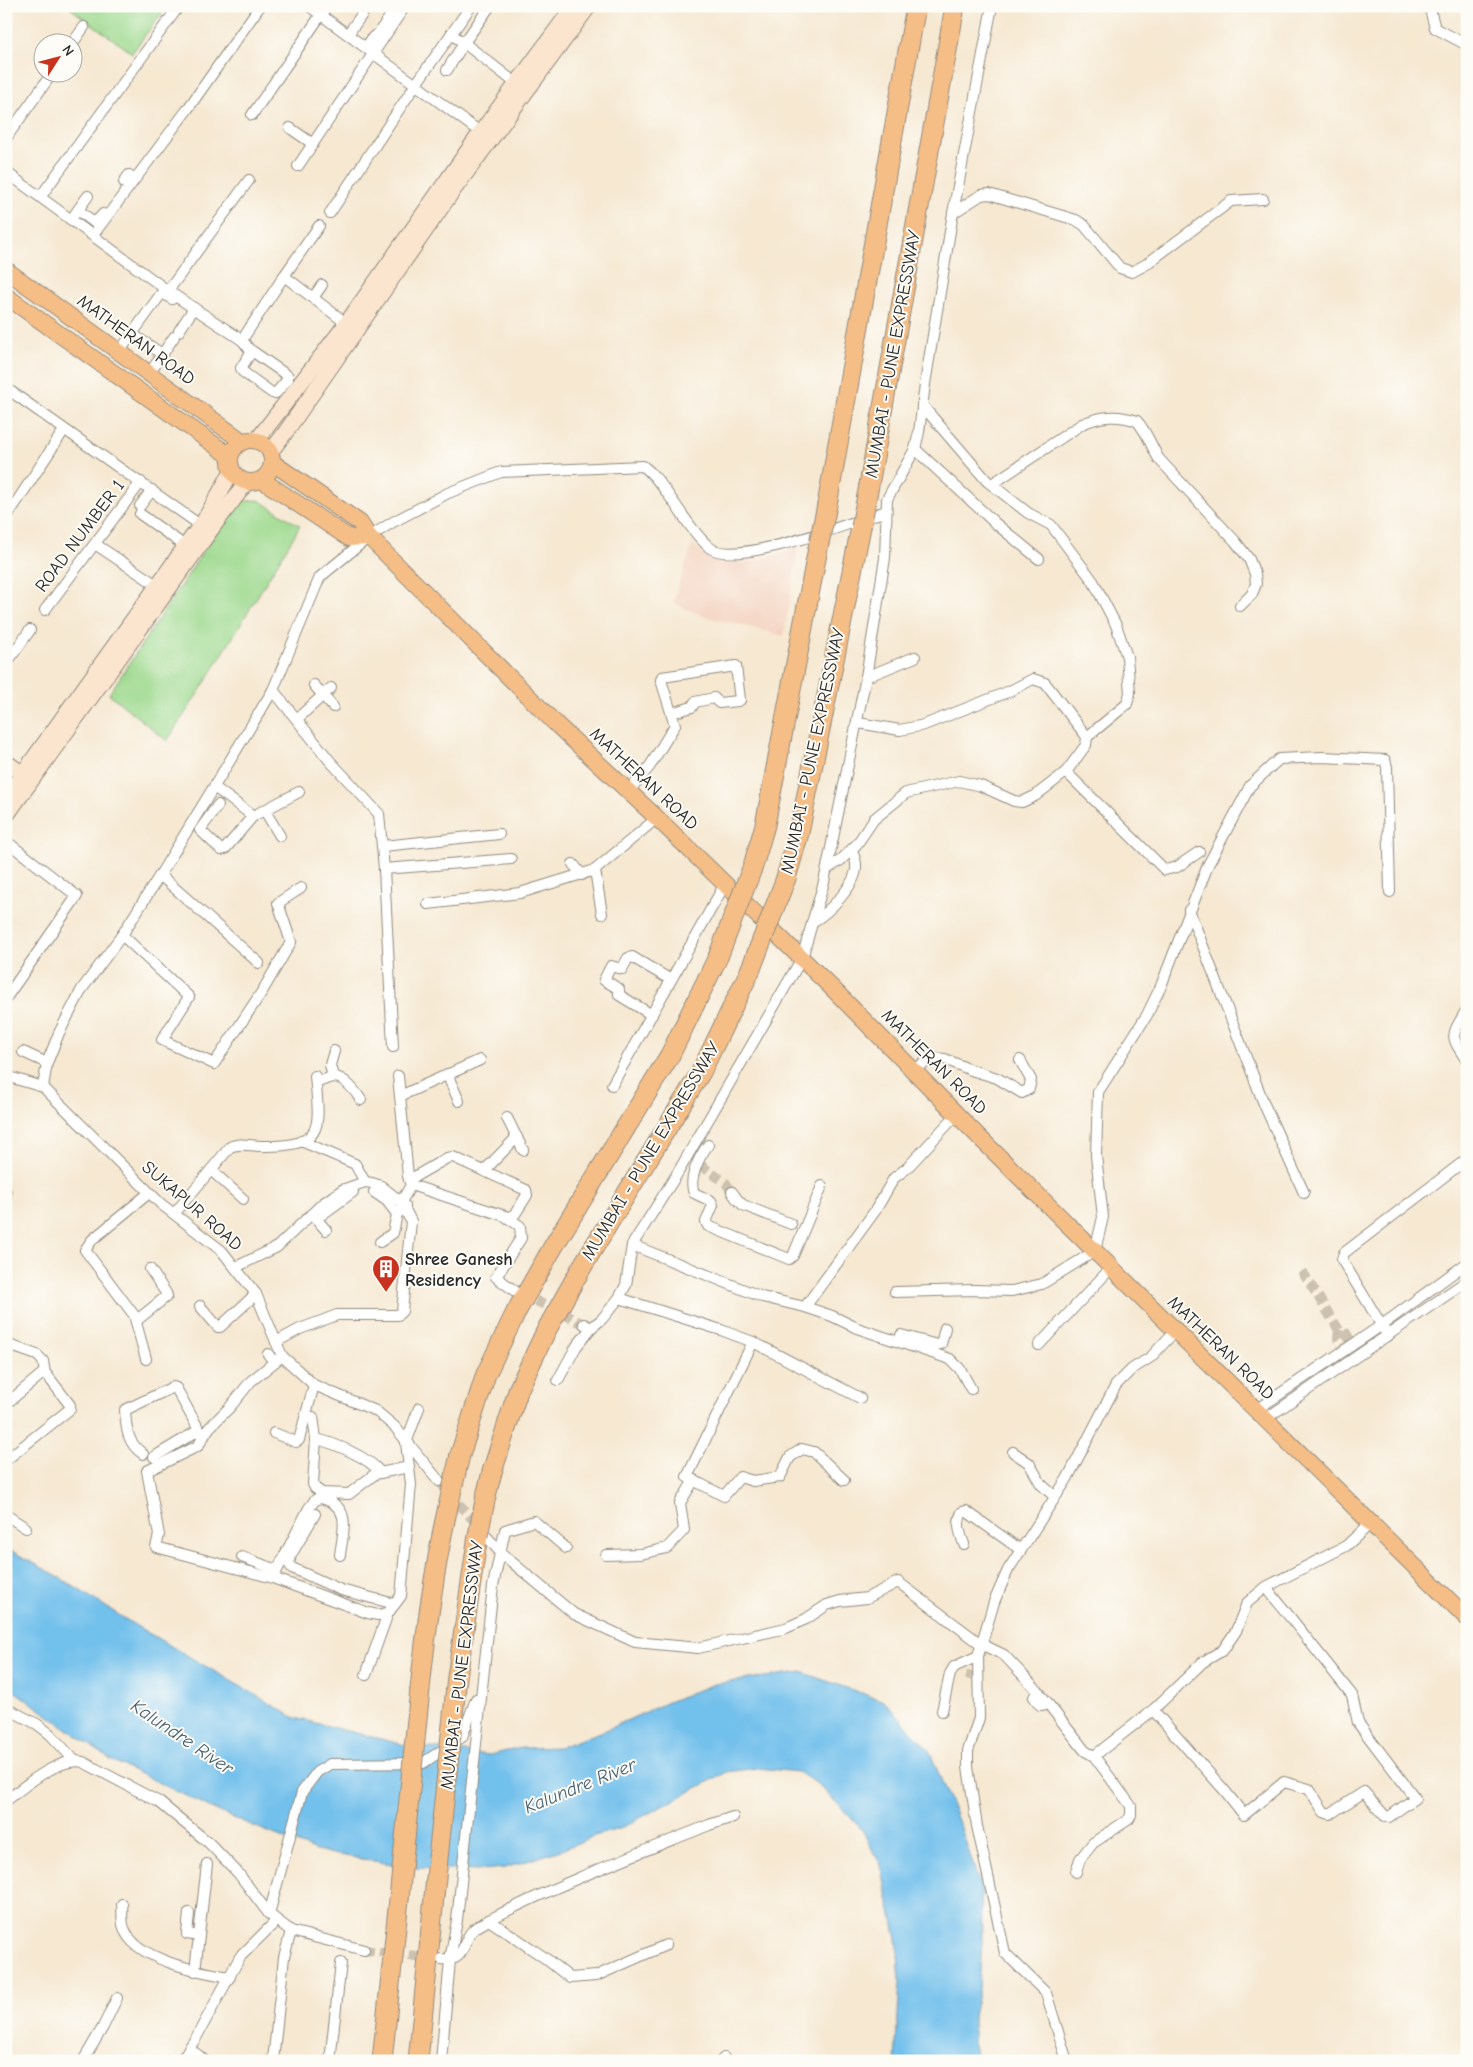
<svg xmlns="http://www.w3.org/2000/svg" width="1473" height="2067" viewBox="0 0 1473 2067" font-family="'Comic Neue',sans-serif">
<rect width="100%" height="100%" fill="#fdfcf7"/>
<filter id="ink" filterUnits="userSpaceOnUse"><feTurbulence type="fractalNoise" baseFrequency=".02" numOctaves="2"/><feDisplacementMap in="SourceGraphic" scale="10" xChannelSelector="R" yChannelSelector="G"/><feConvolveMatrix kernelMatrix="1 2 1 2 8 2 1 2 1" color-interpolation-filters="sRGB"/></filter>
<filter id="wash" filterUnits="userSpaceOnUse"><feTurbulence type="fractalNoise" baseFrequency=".0096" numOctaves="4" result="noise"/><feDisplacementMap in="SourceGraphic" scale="20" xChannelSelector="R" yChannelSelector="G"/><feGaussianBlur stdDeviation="1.12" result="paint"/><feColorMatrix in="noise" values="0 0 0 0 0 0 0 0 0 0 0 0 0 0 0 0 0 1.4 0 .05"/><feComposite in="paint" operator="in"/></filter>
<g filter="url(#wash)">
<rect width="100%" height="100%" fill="#f6e8d1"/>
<path fill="#f4d3c0" d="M 693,542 L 703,555 L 720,564 L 754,561 L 798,548 L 784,636 L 703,616 L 673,603 Z"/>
<g fill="#9dd98e" stroke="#64825c">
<path d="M 67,6 L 167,6 L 132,53 Z"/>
<path d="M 259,500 L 300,526 L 208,678 L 167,741 L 109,694 L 210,541 L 241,501 Z"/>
</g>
<path fill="#72c0ec" stroke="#4e768c" d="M 6,1548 L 52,1573 L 138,1627 L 295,1718 L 405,1745 L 489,1755 L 521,1748 L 560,1747 L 606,1730 L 670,1701 L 714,1684 L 801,1672 L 884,1701 L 929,1750 L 961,1828 L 981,1889 L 982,1942 L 979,1989 L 973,2016 L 973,2043 L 978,2061 L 895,2061 L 900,1982 L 897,1939 L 881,1865 L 860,1827 L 819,1785 L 798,1772 L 757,1768 L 727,1772 L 619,1829 L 594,1836 L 564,1849 L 505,1868 L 482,1870 L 415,1868 L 316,1851 L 226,1815 L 111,1760 L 6,1685 Z"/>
</g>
<g filter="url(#ink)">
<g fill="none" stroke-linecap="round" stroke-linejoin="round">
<g stroke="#cdc2b0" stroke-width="10" stroke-dasharray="10 5" stroke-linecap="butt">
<path d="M 700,1165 L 726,1183 L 732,1192"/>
<path d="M 1302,1271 L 1339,1330 L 1346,1333 L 1350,1340"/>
<path d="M 522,1294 L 584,1324"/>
<path d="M 1339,1330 L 1338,1338 L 1342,1345"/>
<path d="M 439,1481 L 481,1529"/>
<path d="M 970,1680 L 972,1672"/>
<path d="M 364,1950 L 433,1958"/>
</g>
<defs>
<g id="street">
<path d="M 309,6 L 484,135"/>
<path d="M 490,6 L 464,43 L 517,84"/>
<path d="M 1429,6 L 1435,28 L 1467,45"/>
<path d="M 348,34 L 368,6"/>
<path d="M 72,44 L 84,27"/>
<path d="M 366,47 L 373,37 L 377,35 L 392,14 L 382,6"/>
<path d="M 447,70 L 464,43 L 451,34"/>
<path d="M 252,115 L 327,6"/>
<path d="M 290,128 L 313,144"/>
<path d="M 6,138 L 53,72"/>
<path d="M 298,166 L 405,6"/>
<path d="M 6,172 L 168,291 L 242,340 L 284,276 L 350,326"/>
<path d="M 124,182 L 129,175 L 135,179"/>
<path d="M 41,196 L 179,6"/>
<path d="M 78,210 L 95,223 L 103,214"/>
<path d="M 330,213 L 416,84 L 471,6"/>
<path d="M 953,213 L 981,195 L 989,194 L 1076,220 L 1084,225 L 1120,268 L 1132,272 L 1145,265 L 1231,201 L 1263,199"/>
<path d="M 75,214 L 88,196"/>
<path d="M 93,235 L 187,110 L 260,6"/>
<path d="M 284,276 L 319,226"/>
<path d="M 168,291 L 249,180"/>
<path d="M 313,298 L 322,285"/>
<path d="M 179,331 L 194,308"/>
<path d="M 132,334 L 162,354"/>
<path d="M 242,340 L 250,350 L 252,351 L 288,376 L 288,379 L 276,393 L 272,393 L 243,372 L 241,368 L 252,351"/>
<path d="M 119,352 L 161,294 L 163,293 L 172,299"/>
<path d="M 149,374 L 174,337"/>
<path d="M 6,388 L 200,525"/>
<path d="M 922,405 L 987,481 L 1028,513 L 1051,525 L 1093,581 L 1116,625 L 1127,657 L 1130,693 L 1127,704 L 1087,737"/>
<path d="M 915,449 L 995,523 L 1039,559"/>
<path d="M 992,484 L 1082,424 C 1101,416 1117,414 1137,421 C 1147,432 1151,446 1159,459 L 1235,541 L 1249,559 L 1255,574 L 1256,584 L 1252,594 L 1240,606"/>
<path d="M 140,506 L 152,490"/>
<path d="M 140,514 L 185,546"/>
<path d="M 6,518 L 64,430"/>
<path d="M 95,544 L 161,588"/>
<path d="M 45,610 L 141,482"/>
<path d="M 6,664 L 30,630"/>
<path d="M 866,677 L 915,657"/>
<path d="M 314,685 L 333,707"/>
<path d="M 273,690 L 330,761 L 379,814 L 384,869 L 393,1047"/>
<path d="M 298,718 L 331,688"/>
<path d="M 858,723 L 900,730 L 924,725 L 1010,691 L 1033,679 L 1045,683 L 1087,737 L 1086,745 L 1066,772 L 1165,870 L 1177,867 L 1199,852"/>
<path d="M 214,787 L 253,816 L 299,792"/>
<path d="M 629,791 L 650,766 L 675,725 L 661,680 L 662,677 L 736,666 L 740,700 L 738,701 L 719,703 L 714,698 L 695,702 L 692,707 L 672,713"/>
<path d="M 218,805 L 200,830 L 221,850 L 225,849 L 253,816"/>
<path d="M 265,811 L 280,836"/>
<path d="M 6,841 L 77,896 L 6,998"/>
<path d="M 383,846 L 499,834"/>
<path d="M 573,864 L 582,875"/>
<path d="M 384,869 L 511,859"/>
<path d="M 827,869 L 841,860 L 857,844 L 874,819 L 906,793 L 959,781 L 981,786 L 1014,801 L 1022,802 L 1035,796 L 1066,772"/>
<path d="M 595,870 L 602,914"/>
<path d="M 160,875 L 259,963"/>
<path d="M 428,904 L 520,893 L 595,870 L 657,818"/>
<path d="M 1189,910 L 1264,1104 L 1304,1193"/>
<path d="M 812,922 C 827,914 858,884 856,865 C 856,860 853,854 852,850"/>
<path d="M 122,935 L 189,997 L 162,1040 L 214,1064 L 263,990 L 291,942 L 278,903 L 301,888"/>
<path d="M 1467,1009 C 1451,1037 1449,1034 1467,1061"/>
<path d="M 652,1015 L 619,995 L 619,989 L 604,980 L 611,966 L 622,969 L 628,958 L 632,957 L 671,980"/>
<path d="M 23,1052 L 47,1063"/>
<path d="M 913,1070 L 933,1058 L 945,1059 L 971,1070 L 997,1078 L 1022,1093 L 1029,1089 L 1031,1080 L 1020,1060"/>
<path d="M 447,1074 L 459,1101"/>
<path d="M 6,1076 L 43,1087 L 161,1204 L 222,1251 L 256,1294 L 282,1356 L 314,1385 L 376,1411 L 395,1427 L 439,1481"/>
<path d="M 398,1076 L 408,1176 L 411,1185 L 401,1202"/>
<path d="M 333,1077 L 330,1065 L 334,1051"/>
<path d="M 316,1083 C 321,1081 329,1077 335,1077 C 345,1078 356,1092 361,1100"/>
<path d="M 612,1085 L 725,884"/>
<path d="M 43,1087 L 47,1063 L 59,1033 L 82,989 L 122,935 L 160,875 L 273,690 L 320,577 L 369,537 L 393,522 L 448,493 L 501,472 L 643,466 C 657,476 665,491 675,504 C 685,519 695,534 708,546 C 730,570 856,521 886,511"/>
<path d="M 400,1096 L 480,1060"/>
<path d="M 507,1118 L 523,1150"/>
<path d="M 301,1141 L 355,1164 L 365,1182"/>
<path d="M 708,1145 C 699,1157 688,1179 694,1193 L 711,1201 L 713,1205 L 706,1222 L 708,1226 L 789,1259 L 793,1256 L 822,1186"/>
<path d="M 211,1170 L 243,1199"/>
<path d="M 484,1171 L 517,1137"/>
<path d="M 409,1180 L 447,1158 L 453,1157 L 526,1190 L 527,1195 L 515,1214 L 508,1218"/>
<path d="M 411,1185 L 505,1216 L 520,1226 L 521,1238 L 496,1277 L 515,1291"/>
<path d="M 6,1191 L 6,1206"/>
<path d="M 374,1192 L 387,1201 L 397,1214 L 405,1206"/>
<path d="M 732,1192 L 737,1199 L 743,1205 L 791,1224"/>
<path d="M 174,1214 L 230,1147 C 239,1142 251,1146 261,1146 C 325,1147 320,1129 315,1076"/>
<path d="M 312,1214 L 326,1230"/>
<path d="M 316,1219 L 353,1192"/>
<path d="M 380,1242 L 393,1233 L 397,1214"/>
<path d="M 632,1245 L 762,1297 L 805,1307 L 875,1211 L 894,1178 L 907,1168 L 957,1114"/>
<path d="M 236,1267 L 277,1247 L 322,1204 L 342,1190 L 365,1182 L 372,1183 L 381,1186 L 401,1202 L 411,1221 L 402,1311 L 398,1315 L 337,1315 L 300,1329 L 276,1342"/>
<path d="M 895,1292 L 975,1290 L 1012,1291 L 1042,1284 L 1095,1251 L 1103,1217 L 1096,1156 L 1098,1092 L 1147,1015 L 1161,986 L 1208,865 L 1250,786 L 1279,759 L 1321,757 L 1385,760 L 1387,767 L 1390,892"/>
<path d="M 619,1298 L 626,1285 L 632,1245 L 677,1174 L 802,958 L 824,882 L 866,677 L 885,558 L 887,499 L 915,449 L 919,432 L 925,384 L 953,213 L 992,6"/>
<path d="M 200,1306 L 218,1327 L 220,1327 L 256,1294"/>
<path d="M 805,1307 L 832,1316 L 857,1328 L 950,1359 L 960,1369 L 971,1389"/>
<path d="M 136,1321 L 167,1296 L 166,1293 L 150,1269"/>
<path d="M 584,1324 L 591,1328 L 602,1319 L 619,1298 L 721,1330 L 753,1342 L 860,1398"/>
<path d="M 901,1335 L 937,1345 L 941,1344 L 945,1328"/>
<path d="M 1388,1336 L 1342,1260 L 1344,1253 L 1467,1159"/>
<path d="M 753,1342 L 687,1477 L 724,1496 L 740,1477 L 753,1481 L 780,1477 L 790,1457 L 802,1449 L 814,1452 L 844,1480"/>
<path d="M 6,1344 L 37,1355 L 43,1361 L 45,1374"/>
<path d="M 1039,1345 L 1111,1268"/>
<path d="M 268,1354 L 274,1362"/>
<path d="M 282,1356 L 251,1381 L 230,1407 L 209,1428 L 198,1446 L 147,1471 L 159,1535 L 156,1547 L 273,1578 L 368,1613 L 378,1615 L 388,1613 L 401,1596 L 411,1484 L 406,1443 L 419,1408"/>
<path d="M 146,1359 L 134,1315 L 85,1250 L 92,1240 L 149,1193"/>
<path d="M 558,1380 L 576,1347 L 591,1328"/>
<path d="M 6,1404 L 42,1374 L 47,1375 L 70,1405 L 70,1409 L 6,1460"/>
<path d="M 1256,1410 L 1382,1325 L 1467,1263"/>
<path d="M 313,1417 L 316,1439 L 313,1484 L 315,1488 L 322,1493 L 349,1494 L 375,1474 L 409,1467"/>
<path d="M 1265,1419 L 1467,1281"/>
<path d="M 274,1433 L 296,1442 L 299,1440 L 314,1385"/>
<path d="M 316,1439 C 334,1443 368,1457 380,1472"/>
<path d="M 1013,1452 L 1029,1463 L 1041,1484 L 1055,1497"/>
<path d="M 143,1454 C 127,1443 126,1428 125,1410 L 173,1387 L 176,1388 L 203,1437"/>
<path d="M 154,1457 L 199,1430"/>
<path d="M 315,1514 L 291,1555 L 289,1564 L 292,1568 L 341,1590 L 395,1604"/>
<path d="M 6,1515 L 26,1528"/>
<path d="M 486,1536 L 501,1553 L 574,1614 L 635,1642 L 698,1648 L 786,1628 L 806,1619 L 827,1605 L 840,1601 L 867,1598 L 898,1582 L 981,1644 L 1004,1655 L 1038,1691 L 1085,1751 L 1094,1756 L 1153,1710"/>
<path d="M 964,1544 C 960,1533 956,1524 962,1512 L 966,1511 L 1021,1550"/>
<path d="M 606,1555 L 641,1554 L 667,1548 L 684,1530 L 680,1503 L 694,1480"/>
<path d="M 242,1557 L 277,1570"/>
<path d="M 273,1578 L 309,1508 L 315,1500 L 320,1498 C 353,1506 343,1530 340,1555"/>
<path d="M 1266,1587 L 1352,1695 L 1358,1723 L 1415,1798 L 1389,1817 L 1385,1816 L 1364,1792 L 1330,1814 L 1324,1812 L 1309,1789 L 1284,1782 L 1244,1815 L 1225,1791 L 1153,1710 L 1203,1662 L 1223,1650 L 1236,1631 L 1247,1603 L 1266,1587 L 1346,1546 L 1370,1524"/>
<path d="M 366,1675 L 388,1613"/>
<path d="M 1038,1691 L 1034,1697 L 1040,1705 L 1042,1705 L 1047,1702"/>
<path d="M 6,1708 L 37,1724 L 50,1734 L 74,1760"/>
<path d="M 942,1711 L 950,1674 L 954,1667 L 978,1656"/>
<path d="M 6,1801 C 24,1786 60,1756 83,1762 L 159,1802 L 209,1843 L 238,1873 L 269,1914 L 291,1931 L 364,1950"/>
<path d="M 1076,1872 L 1080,1859 L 1093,1843 L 1129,1819 L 1131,1815 L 1131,1806 L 1094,1756"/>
<path d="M 122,1904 C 123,1911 121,1921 124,1928 C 134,1960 201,1972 230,1977"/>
<path d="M 189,1913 L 187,1934 L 199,1936"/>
<path d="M 269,1914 L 302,1792 L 317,1772 L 330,1764 L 423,1763 L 462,1737 L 476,1699"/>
<path d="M 489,1920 L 545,1958 L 570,1978 L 596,1976 L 666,1945"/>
<path d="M 441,1959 C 467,1962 460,1944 473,1930 C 477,1926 484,1923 489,1920 C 560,1883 635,1855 709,1825 L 733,1817"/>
<path d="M 195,1971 L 207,1864"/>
<path d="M 189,2048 L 205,2061"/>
<path d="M 83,2061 L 103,2027 L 117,1998"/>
<path d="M 181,2061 L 197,2036 L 240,1957 L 276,1921"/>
<path d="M 273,2061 L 284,1957 L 291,1931"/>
<path d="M 330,2061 L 341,1963"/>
<path d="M 441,2061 L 450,1960 L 457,1920 L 493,1586 L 505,1530 L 534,1521 L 566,1548"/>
<path d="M 721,2061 L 724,2058"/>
<path d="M 1067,2061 L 1046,1993 L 1005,1953 L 977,1826 L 968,1767 L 968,1751 L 979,1718 L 978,1656 L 994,1602 L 1008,1570 L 1067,1479 L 1116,1385 L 1132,1369 L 1151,1357 L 1175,1331"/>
</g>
<g id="secondary">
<path d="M 257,440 L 346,324 L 481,132 L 574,6"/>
<path d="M 271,451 L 285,433 L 452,192 L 589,6"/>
<path d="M 6,762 L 30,779"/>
<path d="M 6,797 L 205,519 L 232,471"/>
<path d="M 6,816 L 215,524 L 247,482"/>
</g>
<g id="primary">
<path d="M 6,270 L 242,441"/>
<path d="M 6,296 L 230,456"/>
<circle cx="251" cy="461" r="21"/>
<path d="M 273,463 L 360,523 L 369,537 L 557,725 L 657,818 L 831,987 L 980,1138 L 1467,1618"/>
<path d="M 262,480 L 349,538 L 369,537"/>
</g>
<g id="highway">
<path d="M 869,485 L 955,6"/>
<path d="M 827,505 L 916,6"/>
<path d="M 753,866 L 765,825 L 819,543"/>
<path d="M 786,878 L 799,833 L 861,527"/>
<path d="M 460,1455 L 486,1374 L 516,1312 L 553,1247 L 670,1055 L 718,957"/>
<path d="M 486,1496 L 492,1472 L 519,1388 L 547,1329 L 583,1265 L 701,1072 L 750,971"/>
<path d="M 457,1677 L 478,1535"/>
<path d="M 420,1689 C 426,1630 434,1570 447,1511"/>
<path d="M 382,2061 L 399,1899"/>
<path d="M 418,2061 L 434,1897"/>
</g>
</defs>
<use href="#street" stroke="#908a7e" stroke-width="12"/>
<use href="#secondary" stroke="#908a7e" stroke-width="17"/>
<use href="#primary" stroke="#908a7e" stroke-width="18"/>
<use href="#highway" stroke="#908a7e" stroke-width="21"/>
<use href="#street" stroke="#fff" stroke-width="10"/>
<use href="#secondary" stroke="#fbe5cf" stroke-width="15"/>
<use href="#primary" stroke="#f6be87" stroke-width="16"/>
<use href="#highway" stroke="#f6be87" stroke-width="19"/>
<defs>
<g id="highway-bridge">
<path d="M 861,527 L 869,485"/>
<path d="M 819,543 L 827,505"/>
<path d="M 718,957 L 753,866"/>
<path d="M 750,971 L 786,878"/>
<path d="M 447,1511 L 460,1455"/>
<path d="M 478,1535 L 486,1496"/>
<path d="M 434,1897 L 457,1677"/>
<path d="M 399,1899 L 420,1689"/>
</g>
</defs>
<use href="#highway-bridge" stroke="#908a7e" stroke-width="21" stroke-linecap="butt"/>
<use href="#highway-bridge" stroke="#f6be87" stroke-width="19"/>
</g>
</g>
<defs>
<symbol id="building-pin" viewBox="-11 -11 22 30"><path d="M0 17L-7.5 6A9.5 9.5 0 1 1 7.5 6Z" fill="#c8321e" stroke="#fdfcf7"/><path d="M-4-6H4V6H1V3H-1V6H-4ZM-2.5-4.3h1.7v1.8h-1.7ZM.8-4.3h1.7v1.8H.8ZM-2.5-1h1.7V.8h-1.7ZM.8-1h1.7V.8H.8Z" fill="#fff"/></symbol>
</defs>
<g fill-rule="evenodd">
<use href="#building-pin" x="370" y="1253" width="32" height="43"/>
</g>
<g text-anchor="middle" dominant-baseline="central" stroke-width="4" stroke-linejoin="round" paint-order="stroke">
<g font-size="18" fill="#2b2b2b" stroke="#fdfcf7">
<text transform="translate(136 340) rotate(36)">MATHERAN ROAD</text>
<text transform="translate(893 354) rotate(-80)">MUMBAI - PUNE EXPRESSWAY</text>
<text transform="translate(80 536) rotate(-53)">ROAD NUMBER 1</text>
<text transform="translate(813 751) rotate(-78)">MUMBAI - PUNE EXPRESSWAY</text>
<text transform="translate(644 779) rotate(43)">MATHERAN ROAD</text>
<text transform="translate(934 1062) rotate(45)">MATHERAN ROAD</text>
<text transform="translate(651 1151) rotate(-59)">MUMBAI - PUNE EXPRESSWAY</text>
<text transform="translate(192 1206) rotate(41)">SUKAPUR ROAD</text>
<text transform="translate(1221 1348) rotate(44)">MATHERAN ROAD</text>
<text transform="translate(462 1665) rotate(-83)">MUMBAI - PUNE EXPRESSWAY</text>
</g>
<g font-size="18" font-weight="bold" fill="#2b2b2b" stroke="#fdfcf7" text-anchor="start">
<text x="405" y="1259">Shree Ganesh<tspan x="405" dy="21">Residency</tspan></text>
</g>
<g font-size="19" font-style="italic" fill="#445f6f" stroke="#fdfcf7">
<text transform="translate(182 1737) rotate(34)">Kalundre River</text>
<text transform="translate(580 1786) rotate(-22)">Kalundre River</text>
</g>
</g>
<rect width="1473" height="2067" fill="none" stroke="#fdfcf7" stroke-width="25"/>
<g transform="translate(58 58) rotate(54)"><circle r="24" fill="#fdfcf7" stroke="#a9a8a5"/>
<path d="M0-4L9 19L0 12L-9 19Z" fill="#c8321e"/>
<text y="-8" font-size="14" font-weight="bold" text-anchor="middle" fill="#2b2b2b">N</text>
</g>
</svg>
